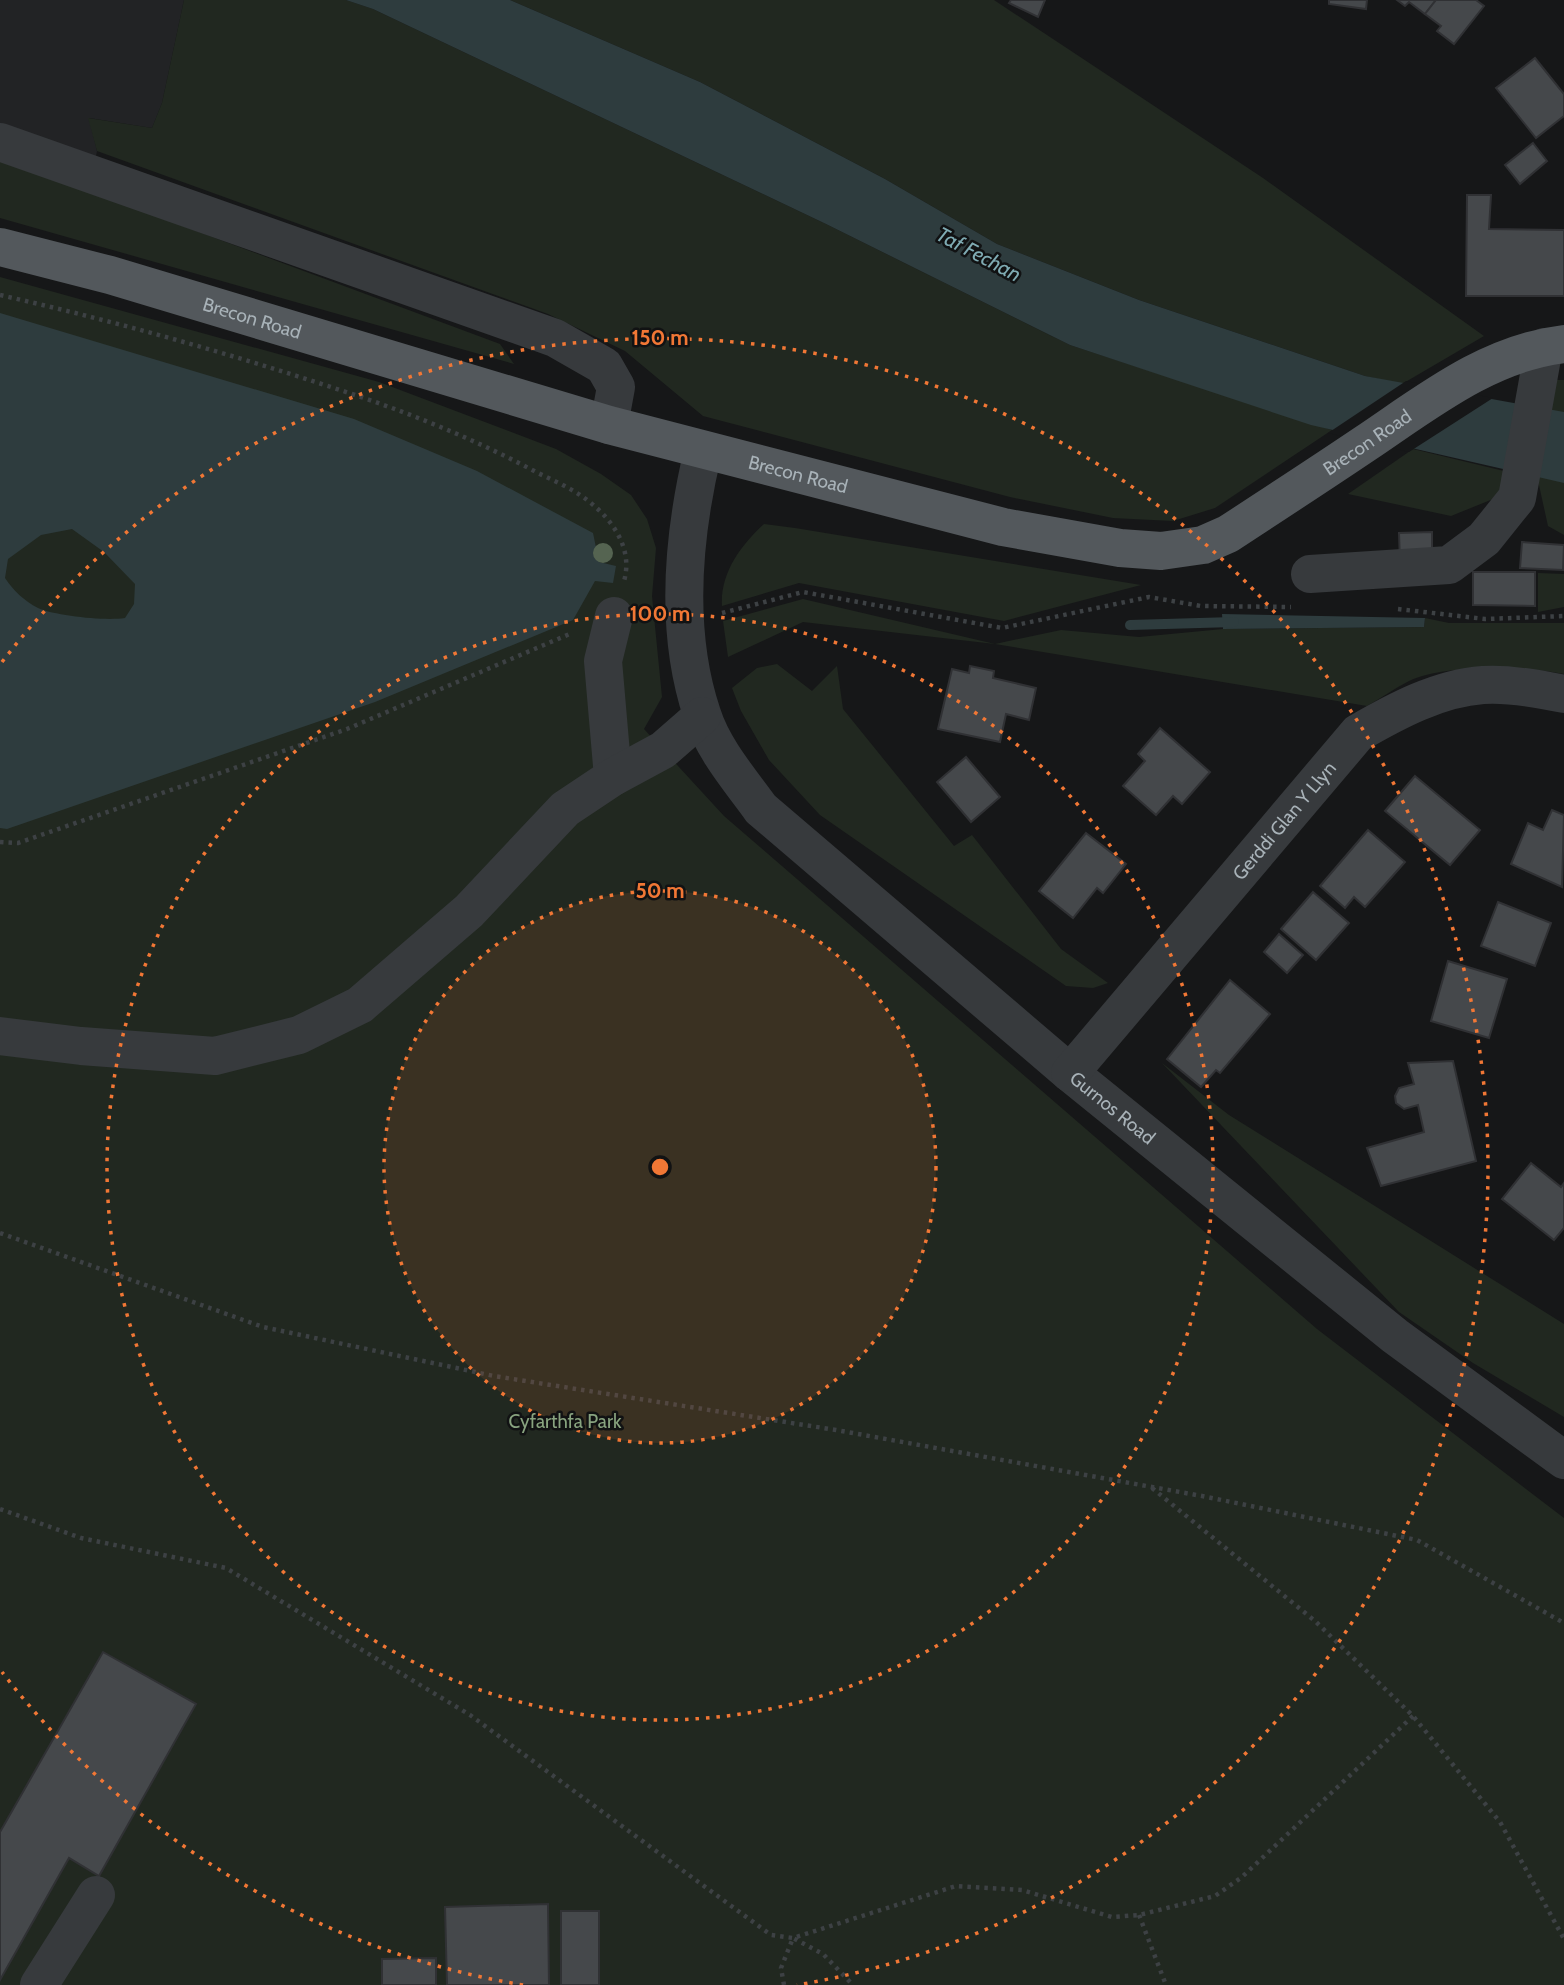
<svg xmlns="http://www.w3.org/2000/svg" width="1564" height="1985" viewBox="0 0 1564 1985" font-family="Cabin,sans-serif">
<rect width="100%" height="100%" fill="#161718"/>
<path fill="#222325" d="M 0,0 L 184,0 L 162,103 L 152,128 L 89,118 L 97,151 L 89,192 L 0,158 Z"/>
<g fill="#212820">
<path d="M 184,0 L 346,0 L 373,9 L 826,224 L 1070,345 L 1332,430 L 1215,508 L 1173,521 L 1113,518 L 1010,497 L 703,416 L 625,351 L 548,314 L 97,151 L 88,118 L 152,128 L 162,103 Z"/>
<path d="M 510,0 L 994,0 L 1263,178 L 1484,336 L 1402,384 L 1365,376 L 1139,300 L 997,244 L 885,179 L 700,82 Z"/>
<path d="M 0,158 L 500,344 L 514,364 L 0,218 Z"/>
<path d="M 0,277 L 379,382 L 556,449 L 601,474 L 631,495 L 647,519 L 656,548 L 652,596 L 662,697 L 644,729 L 724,816 L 1317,1329 L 1564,1518 L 1564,1985 L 0,1985 Z"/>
<path d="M 1552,380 L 1564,380 L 1564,535 L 1548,526 L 1537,476 Z"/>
<path d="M 1413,449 L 1508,472 L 1503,495 L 1451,516 L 1348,494 Z"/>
<path d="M 764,524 L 795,528 L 1141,585 L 1004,621 L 799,583 L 722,606 C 720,573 741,545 764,524 Z"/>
<path d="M 1538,573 L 1564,574 L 1564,607 L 1538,612 Z"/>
<path d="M 803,599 L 995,644 L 1061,630 L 1139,637 L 1223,629 L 1424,627 L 1425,618 L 1449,623 L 1564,623 L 1564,674 C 1525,666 1445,664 1409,681 C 1395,688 1381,698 1367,706 L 995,644 L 803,622 L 728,657 L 723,621 Z"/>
<path d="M 777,664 L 812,691 L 837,666 L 843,709 L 954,846 L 972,835 L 1061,949 L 1108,983 L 1093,988 L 1066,986 L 820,815 L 769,760 L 741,711 L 732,688 L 757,668 Z"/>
<path d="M 1162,1063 L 1229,1115 L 1564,1324 L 1564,1417 L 1473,1363 L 1399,1312 Z"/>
</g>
<g fill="#2e3c3e" fill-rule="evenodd">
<path d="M 346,0 L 510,0 L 700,82 L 885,179 L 997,244 L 1139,300 L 1365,376 L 1564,412 L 1564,483 L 1311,425 L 1070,345 L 826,224 L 373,9 Z"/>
<path d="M 0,313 L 354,419 L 477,471 L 593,533 L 599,562 L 616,566 L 613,583 L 595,581 L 573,620 L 375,702 L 7,829 L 0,828 ZM 72,529 L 104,552 L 135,584 L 134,604 L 125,618 C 105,621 56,616 38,608 C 24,601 13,590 5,578 L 8,559 L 41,535 Z"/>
<path d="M 1222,614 L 1425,618 L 1424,627 L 1223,629 Z"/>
</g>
<path fill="#161718" d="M 1406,381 L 1493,398 L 1409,452 L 1328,433 Z"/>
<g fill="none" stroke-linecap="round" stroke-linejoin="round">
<path stroke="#2e3c3e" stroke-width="10" d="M 1130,625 L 1234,622"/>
</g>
<g fill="#45484b" stroke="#303134" stroke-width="2">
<path d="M 1011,0 L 1045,0 L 1038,17 L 1009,3 Z"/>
<path d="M 1329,0 L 1367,0 L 1366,9 L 1329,4 Z"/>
<path d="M 1397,0 L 1436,0 L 1425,14 L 1409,2 L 1405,6 Z"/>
<path d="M 1436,0 L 1476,0 L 1484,6 L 1454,44 L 1437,31 L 1441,26 L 1425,14 Z"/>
<path d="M 1535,58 L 1564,94 L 1564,116 L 1536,138 L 1496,88 Z"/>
<path d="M 1533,143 L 1547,161 L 1520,184 L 1505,165 Z"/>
<path d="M 1467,195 L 1491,195 L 1489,229 L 1564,230 L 1564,296 L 1466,296 Z"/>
<path d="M 1432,532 L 1432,561 L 1400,562 L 1399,533 Z"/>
<path d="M 1522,542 L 1564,545 L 1563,570 L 1520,568 Z"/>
<path d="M 1473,572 L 1535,572 L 1535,606 L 1473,605 Z"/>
<path d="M 970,666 L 994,671 L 993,678 L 1036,688 L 1029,720 L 1006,714 L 1000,742 L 938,729 L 952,669 L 969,673 Z"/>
<path d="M 1160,728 L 1210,772 L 1182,804 L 1173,796 L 1156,815 L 1123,786 L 1145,761 L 1138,754 Z"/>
<path d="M 966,757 L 1000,797 L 971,822 L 937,782 Z"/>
<path d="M 1415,776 L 1480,830 L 1450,865 L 1385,811 Z"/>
<path d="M 1552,810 L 1564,815 L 1562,887 L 1511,864 L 1528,823 L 1543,830 Z"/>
<path d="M 1368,830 L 1405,862 L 1365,907 L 1354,897 L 1345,908 L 1320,886 Z"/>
<path d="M 1086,833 L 1126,864 L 1103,893 L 1097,888 L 1073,918 L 1039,891 Z"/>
<path d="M 1313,892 L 1349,923 L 1316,960 L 1281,929 Z"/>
<path d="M 1498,902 L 1551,923 L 1535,966 L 1481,946 Z"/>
<path d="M 1279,934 L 1303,955 L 1287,973 L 1264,952 Z"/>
<path d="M 1448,961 L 1507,979 L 1489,1038 L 1431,1021 Z"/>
<path d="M 1230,980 L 1270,1014 L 1220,1073 L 1216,1070 L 1201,1087 L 1167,1059 Z"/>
<path d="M 1453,1061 L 1476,1161 L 1381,1186 L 1367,1148 L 1424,1132 L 1418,1105 L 1404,1109 L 1396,1103 L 1395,1096 L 1399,1088 L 1414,1084 L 1408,1063 Z"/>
<path d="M 1531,1163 L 1561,1187 L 1564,1183 L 1564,1228 L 1554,1240 L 1502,1199 Z"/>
<path d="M 103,1652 L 196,1704 L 99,1876 L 69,1858 L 0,1980 L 0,1832 Z"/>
<path d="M 548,1904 L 549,1985 L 447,1985 L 445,1907 Z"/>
<rect x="561" y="1911" width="38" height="74"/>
<path d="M 436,1958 L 436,1985 L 382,1985 L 382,1959 Z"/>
</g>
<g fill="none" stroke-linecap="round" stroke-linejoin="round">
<g stroke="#3d4144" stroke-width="4.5" stroke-dasharray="3.5 5" stroke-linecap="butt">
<path d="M 0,295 C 123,323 242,357 361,397 C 422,418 480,442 536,472 C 552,480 569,487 583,497 C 610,516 634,547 624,581"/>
<path d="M 1398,609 L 1485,619 L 1564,616"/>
<path d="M 722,613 L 803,592 L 1002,628 L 1149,597 L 1201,606 L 1291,607"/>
<path d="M 0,842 L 18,843 L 347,729 L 572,633"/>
<path d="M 0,1233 L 263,1327 L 494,1376 L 836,1430 L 1202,1496 L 1417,1540 L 1564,1623"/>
<path d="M 1152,1488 L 1315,1621 L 1413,1716 L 1500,1822 L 1564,1939"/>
<path d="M 0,1509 L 81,1538 L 226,1568 L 470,1715 L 771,1935 L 793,1938 L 956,1886 L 1022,1890 L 1112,1917 L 1139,1915 L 1215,1896 L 1242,1877 L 1413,1716"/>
<path d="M 1139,1915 L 1166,1985"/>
<path d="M 784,1985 L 781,1968 L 793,1938 L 823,1954 L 853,1985"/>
</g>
<g stroke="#373a3d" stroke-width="38">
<path d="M 0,142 L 555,338 L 604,366 L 616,387 L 609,425"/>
<path id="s1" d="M 703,451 C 683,535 674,630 702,714 C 713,749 740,780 761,809 L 1070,1073 L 1395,1336 L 1564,1460"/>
<path d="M 1310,574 L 1449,565 L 1484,539 L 1517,498 L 1544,347"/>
<path d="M 613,777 L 603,661 L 614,616"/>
<path d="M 0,1036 L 81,1046 L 215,1056 L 299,1035 L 360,1005 L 469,911 L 565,809 L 613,777 L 663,750 L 702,716"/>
<path id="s2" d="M 1070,1073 L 1358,733 C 1396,711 1439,688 1483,685 C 1508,683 1540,689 1564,694"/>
<path d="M 39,1985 L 96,1895"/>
</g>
<path stroke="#53585c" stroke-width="38" id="s3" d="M 0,247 L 110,275 L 609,425 L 1003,527 L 1120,548 L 1161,551 L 1203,545 L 1228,534 C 1274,504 1320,474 1366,443 C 1427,402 1488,353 1564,344"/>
</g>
<circle fill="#556451" cx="603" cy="553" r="10"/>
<circle cx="660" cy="1167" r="276" fill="#f17735" fill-opacity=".12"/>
<g fill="none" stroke="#f17735" stroke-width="3.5" stroke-dasharray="3.5 7">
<circle cx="660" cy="1167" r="276"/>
<circle cx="660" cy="1167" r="553"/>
<path d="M523 1985A829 829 0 0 1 2 1672M2 662A829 829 0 1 1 797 1985"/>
</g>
<g text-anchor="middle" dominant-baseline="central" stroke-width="5" stroke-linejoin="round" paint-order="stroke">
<g font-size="19" fill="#a8b2b8" stroke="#111213">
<text stroke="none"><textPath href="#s3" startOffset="262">Brecon Road</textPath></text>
<text stroke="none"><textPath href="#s3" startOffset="1438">Brecon Road</textPath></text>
<text stroke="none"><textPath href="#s3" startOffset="830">Brecon Road</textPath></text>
<text stroke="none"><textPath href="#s2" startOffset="331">Gerddi Glan Y Llyn</textPath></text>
<text stroke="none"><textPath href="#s1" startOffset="840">Gurnos Road</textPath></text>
</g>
<g font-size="19" fill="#88a37f" stroke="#111213">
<text x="565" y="1421">Cyfarthfa Park</text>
</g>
<g font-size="21" font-style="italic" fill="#7fabb3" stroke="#111213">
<text transform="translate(979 254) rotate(28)">Taf Fechan</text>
</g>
</g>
<circle cx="660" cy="1167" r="10" fill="#f17735" stroke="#111213" stroke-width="3.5"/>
<g font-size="21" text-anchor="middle" font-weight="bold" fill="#f17735" stroke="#111213" stroke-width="5" stroke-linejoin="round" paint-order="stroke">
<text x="660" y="345">150 m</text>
<text x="660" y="621">100 m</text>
<text x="660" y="898">50 m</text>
</g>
</svg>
